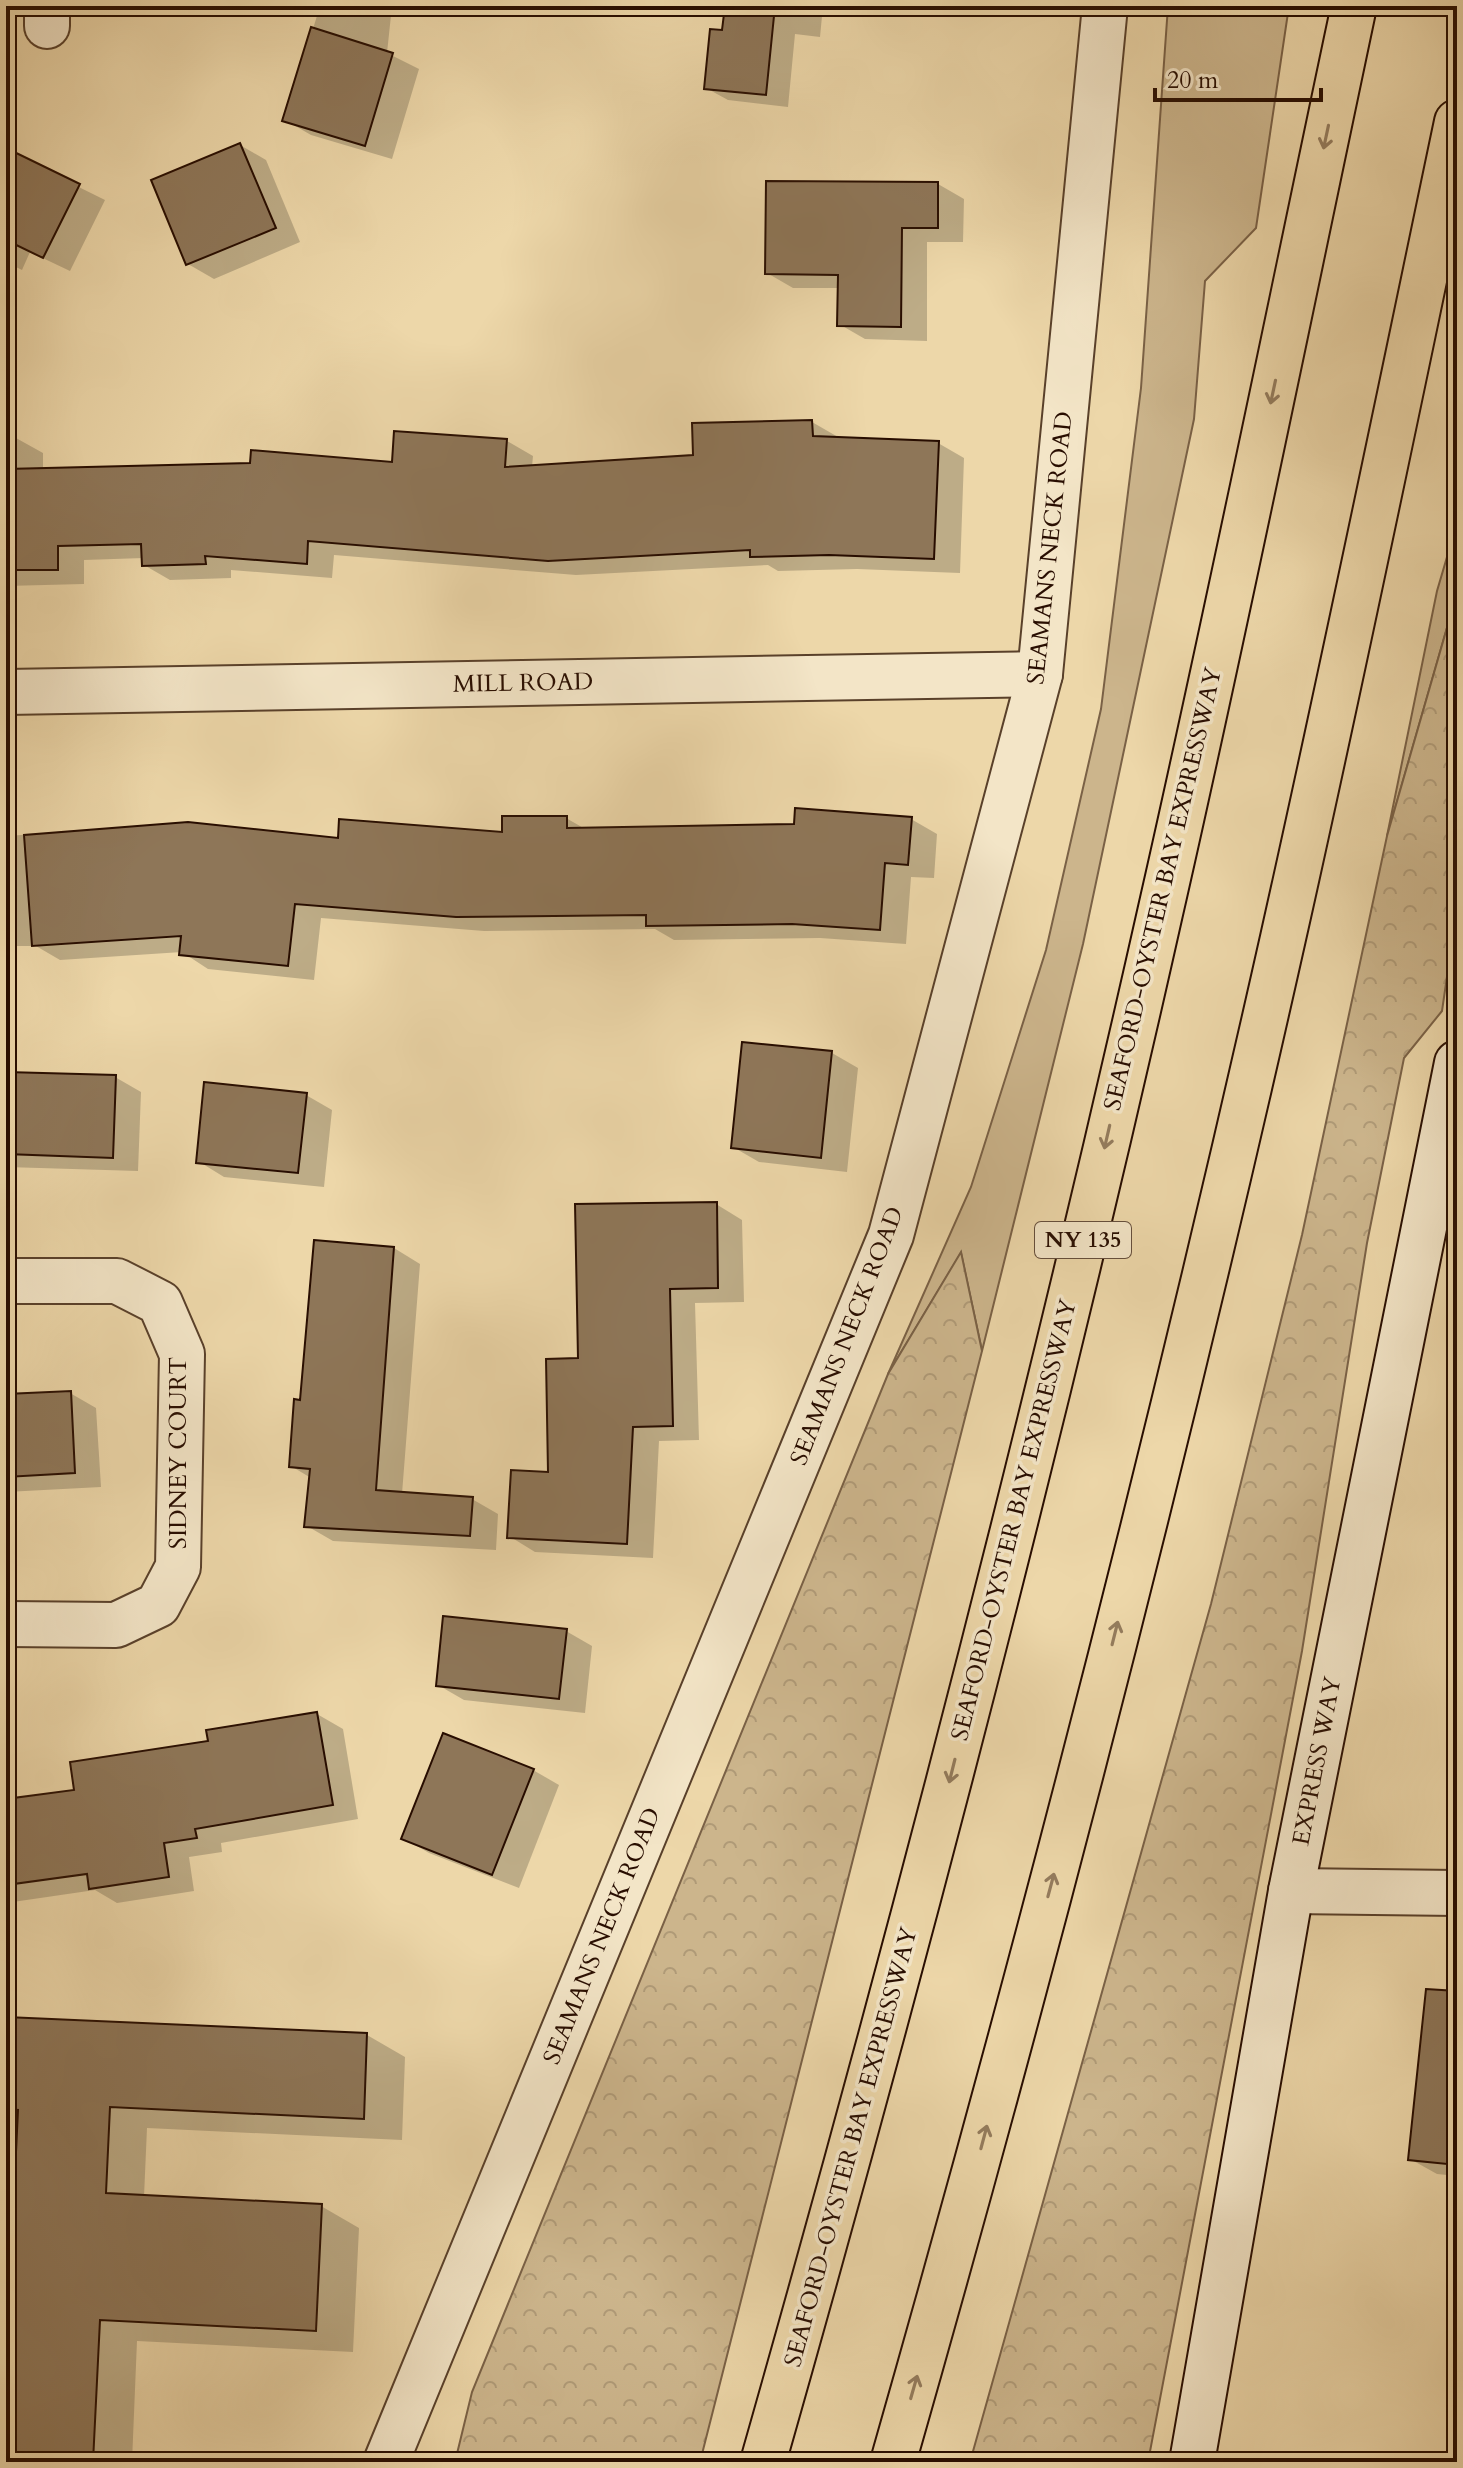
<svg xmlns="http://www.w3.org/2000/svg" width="1463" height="2468" viewBox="0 0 1463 2468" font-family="Cardo,serif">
<defs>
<pattern id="forest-crowns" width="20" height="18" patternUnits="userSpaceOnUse" patternTransform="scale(2)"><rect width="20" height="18" fill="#ccb58c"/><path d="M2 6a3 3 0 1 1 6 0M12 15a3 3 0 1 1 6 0" fill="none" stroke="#af9a77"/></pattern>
</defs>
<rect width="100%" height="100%" fill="#edd7a9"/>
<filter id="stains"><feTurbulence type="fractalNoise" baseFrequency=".0025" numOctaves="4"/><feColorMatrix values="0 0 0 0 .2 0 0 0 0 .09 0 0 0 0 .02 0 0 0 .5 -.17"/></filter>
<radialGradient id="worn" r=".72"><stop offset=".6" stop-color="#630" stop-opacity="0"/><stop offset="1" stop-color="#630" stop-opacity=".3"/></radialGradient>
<g fill="#ccb58c" stroke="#7a6146" stroke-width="2">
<path d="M 1168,6 L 1289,6 L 1256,228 L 1205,281 L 1194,419 L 1083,944 L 982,1351 L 961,1253 L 888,1374 L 971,1187 L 1046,950 L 1101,709 L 1141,388 Z"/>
<path d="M 1457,523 L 1457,593 L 1387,836 L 1437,591 Z"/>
</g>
<g fill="url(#forest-crowns)" stroke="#7a6146" stroke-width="2">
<path d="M 1457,593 L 1457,908 L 1442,1011 L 1404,1058 L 1367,1243 L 1302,1651 L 1148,2462 L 970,2462 L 1211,1604 L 1302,1235 L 1387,836 Z"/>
<path d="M 961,1252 L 982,1351 L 700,2462 L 455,2462 L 472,2392 L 888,1374 Z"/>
</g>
<g fill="#0003">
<path d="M 320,6 L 392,6 L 387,53 L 419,69 L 392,159 L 311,135 L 285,120 Z"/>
<path d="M 727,6 L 823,6 L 820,37 L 795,34 L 788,107 L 728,100 L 706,88 L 724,33 Z"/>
<path d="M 240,145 L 266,160 L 300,242 L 214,279 L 188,264 Z"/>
<path d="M 6,151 L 105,200 L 70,271 L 30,252 L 22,270 L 6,262 Z"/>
<path d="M 938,184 L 964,199 L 963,242 L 927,242 L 927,341 L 865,339 L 839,324 L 839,288 L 793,288 L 767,273 Z"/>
<path d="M 812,422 L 838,437 L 938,443 L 964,458 L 960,573 L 857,569 L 778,571 L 768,565 L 576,575 L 334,555 L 332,578 L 231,570 L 231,578 L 170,580 L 144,565 L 144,558 L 84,560 L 84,584 L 6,586 L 6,438 L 16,438 L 43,453 L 43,470 L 393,464 L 396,433 L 507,441 L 533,456 L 532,467 L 695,457 Z"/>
<path d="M 566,818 L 587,830 L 796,826 L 911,819 L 937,834 L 934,878 L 911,877 L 906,944 L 820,938 L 674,940 L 655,929 L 484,931 L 321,918 L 314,980 L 208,969 L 182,952 L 60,960 L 36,946 L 6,946 L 6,836 L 188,824 L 339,840 L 504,834 Z"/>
<path d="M 832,1053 L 858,1068 L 847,1172 L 759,1162 L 733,1147 Z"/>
<path d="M 6,1074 L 115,1077 L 141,1092 L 138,1171 L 6,1167 Z"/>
<path d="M 306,1095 L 332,1110 L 324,1187 L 224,1177 L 198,1161 Z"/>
<path d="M 716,1204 L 742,1220 L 744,1302 L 695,1303 L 699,1440 L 659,1441 L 653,1558 L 535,1552 L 509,1536 L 550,1474 L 580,1360 Z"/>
<path d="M 394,1248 L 420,1264 L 402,1494 L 472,1499 L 498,1514 L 496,1550 L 333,1541 L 307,1526 L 311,1478 L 291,1466 L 302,1402 Z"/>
<path d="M 70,1393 L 96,1408 L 101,1487 L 6,1492 L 6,1396 Z"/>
<path d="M 566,1631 L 592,1646 L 585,1713 L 464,1700 L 438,1685 Z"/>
<path d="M 1446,1650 L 1457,1650 L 1457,1778 L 1446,1771 Z"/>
<path d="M 317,1714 L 343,1729 L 358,1819 L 221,1843 L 222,1852 L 189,1857 L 194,1891 L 117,1903 L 95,1890 L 6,1903 L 6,1801 L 76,1791 Z"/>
<path d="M 533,1770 L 559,1785 L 519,1888 L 429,1853 L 403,1838 Z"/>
<path d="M 6,2019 L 367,2035 L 405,2057 L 402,2140 L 147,2128 L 144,2197 L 321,2206 L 359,2228 L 353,2352 L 137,2341 L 132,2462 L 6,2462 L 19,2128 L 6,2128 Z"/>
<path d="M 1457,2066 L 1457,2176 L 1437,2174 L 1410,2159 Z"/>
<path d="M 1457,2451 L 1457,2462 L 1422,2462 Z"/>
</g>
<g fill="#8e7658" stroke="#280d00" stroke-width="2">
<path d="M 725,6 L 775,6 L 766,95 L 704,89 L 710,29 L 722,30 Z"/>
<path d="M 311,27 L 393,53 L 365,146 L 282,121 Z"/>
<path d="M 240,143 L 276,228 L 186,265 L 151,180 Z"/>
<path d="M 6,148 L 80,184 L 43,258 L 6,240 Z"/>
<path d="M 766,181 L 938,182 L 938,228 L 902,228 L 901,327 L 837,326 L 838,275 L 765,274 Z"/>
<path d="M 812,420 L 813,436 L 939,441 L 934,559 L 829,555 L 750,557 L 750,550 L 548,561 L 308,541 L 307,564 L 205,556 L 206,564 L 142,566 L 141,544 L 58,546 L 58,570 L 6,570 L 6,469 L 250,463 L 251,450 L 392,462 L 394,431 L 507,439 L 505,467 L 693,455 L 692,423 Z"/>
<path d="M 795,808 L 912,817 L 908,865 L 885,863 L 880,930 L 792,924 L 646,926 L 646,915 L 456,917 L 295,904 L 288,966 L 179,955 L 181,936 L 32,946 L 24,835 L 188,822 L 338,838 L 339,819 L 502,832 L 502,816 L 567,816 L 567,828 L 794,824 Z"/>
<path d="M 742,1042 L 832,1051 L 821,1158 L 731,1148 Z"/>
<path d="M 6,1072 L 116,1075 L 113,1158 L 6,1154 Z"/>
<path d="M 204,1082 L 307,1093 L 298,1173 L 196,1163 Z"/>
<path d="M 717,1202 L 718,1288 L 670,1289 L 673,1426 L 633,1427 L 627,1544 L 507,1538 L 511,1470 L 548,1472 L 546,1359 L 578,1358 L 575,1204 Z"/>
<path d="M 314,1240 L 394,1247 L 376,1490 L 473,1497 L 470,1536 L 304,1527 L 310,1469 L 289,1467 L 294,1399 L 300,1400 Z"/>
<path d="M 71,1391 L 75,1473 L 6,1477 L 6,1394 Z"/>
<path d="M 443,1616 L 567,1629 L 559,1699 L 436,1686 Z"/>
<path d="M 317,1712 L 333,1805 L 195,1829 L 197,1838 L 164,1843 L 169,1877 L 89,1889 L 87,1874 L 6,1885 L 6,1799 L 74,1790 L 70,1762 L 208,1741 L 206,1730 Z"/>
<path d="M 443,1733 L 534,1769 L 492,1875 L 401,1839 Z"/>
<path d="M 1426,1989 L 1457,1991 L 1457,2165 L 1408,2160 Z"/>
<path d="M 6,2017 L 367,2033 L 364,2119 L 110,2107 L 106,2193 L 322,2204 L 316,2331 L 100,2320 L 93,2462 L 6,2462 L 6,2362 L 18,2110 L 6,2109 Z"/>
</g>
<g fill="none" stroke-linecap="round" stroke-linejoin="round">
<defs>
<g id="minor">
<path d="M 47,26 L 47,6"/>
<path d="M 6,692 L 1040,674"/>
<path d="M 6,1281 L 117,1281 L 160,1303 L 182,1354 L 178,1567 L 158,1605 L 116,1625 L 6,1624"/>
<path d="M 1291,1891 L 1457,1893"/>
</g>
<path id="tertiary" d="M 386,2462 L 891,1235 L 1040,674 L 1105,6"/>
<path id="secondary" d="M 1192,2462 L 1291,1891 L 1457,1063"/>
<g id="motorway">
<path d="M 763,2462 C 909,1949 1043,1433 1160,913 C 1229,611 1290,308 1354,6"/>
<path d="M 893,2462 C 1037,1958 1168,1450 1283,938 C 1344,667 1400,394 1457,122"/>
</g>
</defs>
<use href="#minor" stroke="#59402a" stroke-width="48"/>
<use href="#tertiary" stroke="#59402a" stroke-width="48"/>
<use href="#secondary" stroke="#280d00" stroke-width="48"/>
<use href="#motorway" stroke="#280d00" stroke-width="48"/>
<use href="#minor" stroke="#f3e5c7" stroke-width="44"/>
<use href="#tertiary" stroke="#f3e5c7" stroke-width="44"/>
<use href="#secondary" stroke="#f3e5c7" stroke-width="44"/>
<use href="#motorway" stroke="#edd7a9" stroke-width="44"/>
</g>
<defs><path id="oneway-shaft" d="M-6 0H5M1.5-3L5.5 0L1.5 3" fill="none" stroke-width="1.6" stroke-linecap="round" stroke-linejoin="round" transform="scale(2)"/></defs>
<g stroke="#947c5d">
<use href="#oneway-shaft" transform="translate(1326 137) rotate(102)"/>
<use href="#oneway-shaft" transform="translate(1273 392) rotate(102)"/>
<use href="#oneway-shaft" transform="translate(1107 1137) rotate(103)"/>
<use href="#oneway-shaft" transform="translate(1115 1633) rotate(-76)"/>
<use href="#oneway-shaft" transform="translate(952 1771) rotate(104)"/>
<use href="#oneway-shaft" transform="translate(1051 1885) rotate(-75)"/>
<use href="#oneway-shaft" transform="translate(984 2137) rotate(-75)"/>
<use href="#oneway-shaft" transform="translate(914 2387) rotate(-74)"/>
</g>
<g text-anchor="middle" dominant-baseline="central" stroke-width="7" stroke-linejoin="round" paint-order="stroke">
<rect fill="#f3e5c7" stroke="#654e3c" stroke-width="2" x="1035" y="1222" width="96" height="36" rx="6"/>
<g font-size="22" font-weight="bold" fill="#280d00">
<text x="1083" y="1240">NY 135</text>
</g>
<g font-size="24" fill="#280d00" stroke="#f3e5c7">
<text transform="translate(1050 548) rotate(-84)">SEAMANS NECK ROAD</text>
<text transform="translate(523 683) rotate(-1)">MILL ROAD</text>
<text transform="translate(1163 889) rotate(-77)">SEAFORD-OYSTER BAY EXPRESSWAY</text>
<text transform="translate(847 1336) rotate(-69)">SEAMANS NECK ROAD</text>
<text transform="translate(178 1453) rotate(-90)">SIDNEY COURT</text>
<text transform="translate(1014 1520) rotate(-76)">SEAFORD-OYSTER BAY EXPRESSWAY</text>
<text transform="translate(1317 1761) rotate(-79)">EXPRESS WAY</text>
<text transform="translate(602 1936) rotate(-68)">SEAMANS NECK ROAD</text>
<text transform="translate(851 2147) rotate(-75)">SEAFORD-OYSTER BAY EXPRESSWAY</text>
</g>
</g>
<rect width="1463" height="2468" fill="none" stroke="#edd7a9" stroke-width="32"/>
<rect x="8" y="8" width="1447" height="2452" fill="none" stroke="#280d00" stroke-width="4"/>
<rect x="16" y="16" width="1431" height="2436" fill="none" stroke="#280d00" stroke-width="2"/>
<path d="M1155 88v12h166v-12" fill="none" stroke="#280d00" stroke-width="4"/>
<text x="1167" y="88" font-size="24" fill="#280d00" stroke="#f3e5c7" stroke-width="6" paint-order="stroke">20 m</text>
<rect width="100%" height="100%" filter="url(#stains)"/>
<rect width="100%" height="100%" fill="url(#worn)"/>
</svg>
